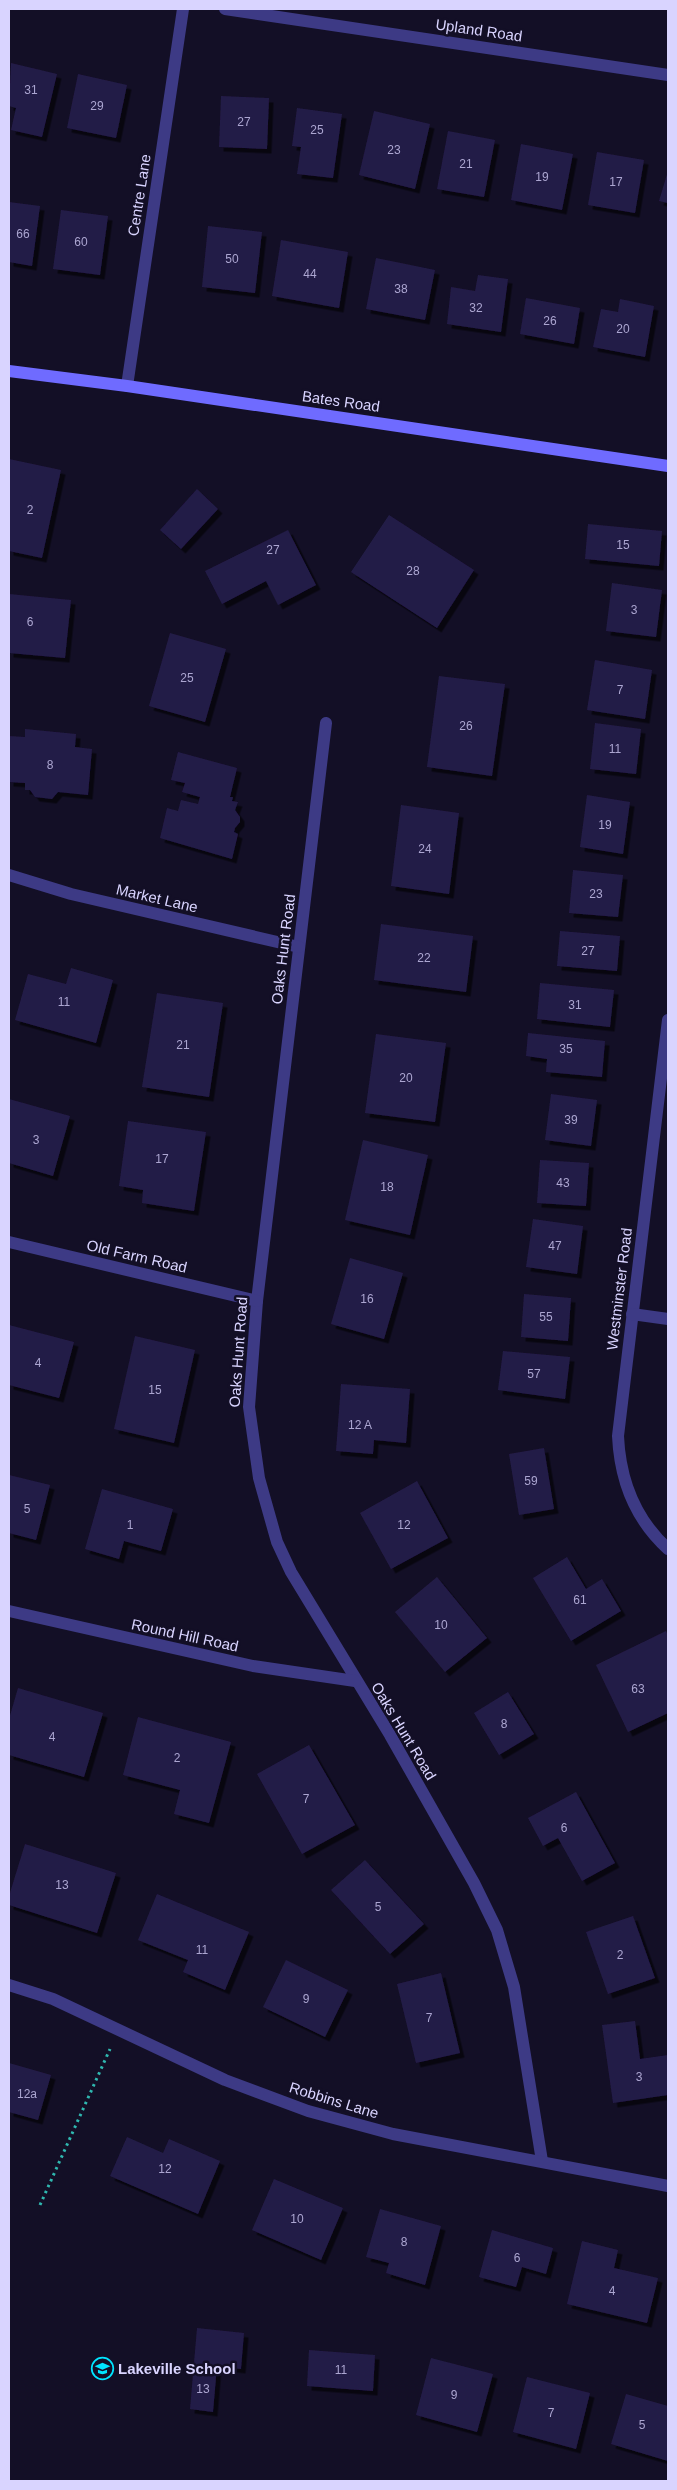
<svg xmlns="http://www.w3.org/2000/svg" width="677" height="2490" viewBox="0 0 677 2490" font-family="Helvetica,sans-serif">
<defs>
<filter id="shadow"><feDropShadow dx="4.5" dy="4.5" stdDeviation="0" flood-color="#0009"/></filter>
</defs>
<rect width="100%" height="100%" fill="#130f26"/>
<g fill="#241b47" filter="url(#shadow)">
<path d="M 11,63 L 57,74 L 42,137 L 11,130 L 16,108 L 9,106 Z"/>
<path d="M 78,74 L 127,85 L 116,138 L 67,128 Z"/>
<path d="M 221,96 L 269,98 L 267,149 L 219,147 Z"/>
<path d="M 297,108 L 342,114 L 333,178 L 297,174 L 301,147 L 292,146 Z"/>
<path d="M 374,111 L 430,124 L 415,189 L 359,175 Z"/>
<path d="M 448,131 L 495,140 L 484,197 L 437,189 Z"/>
<path d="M 521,144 L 573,154 L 562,210 L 511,200 Z"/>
<path d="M 597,152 L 644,160 L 635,213 L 588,205 Z"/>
<path d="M 668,171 L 668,203 L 659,201 Z"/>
<path d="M 9,202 L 40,206 L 32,266 L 9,262 Z"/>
<path d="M 61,210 L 108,216 L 100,275 L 53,269 Z"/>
<path d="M 208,226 L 262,232 L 255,293 L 202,287 Z"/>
<path d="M 281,240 L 348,252 L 339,308 L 272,296 Z"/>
<path d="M 376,258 L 435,270 L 425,320 L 366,309 Z"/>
<path d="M 478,275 L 508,279 L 501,332 L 447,324 L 451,287 L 475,291 Z"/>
<path d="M 526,298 L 580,308 L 574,344 L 520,334 Z"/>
<path d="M 620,299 L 654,306 L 645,357 L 593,347 L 601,309 L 618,312 Z"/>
<path d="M 9,459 L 61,470 L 42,558 L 9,551 Z"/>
<path d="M 197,489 L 218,509 L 181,549 L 160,530 Z"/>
<path d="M 389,515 L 474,570 L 437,628 L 351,572 Z"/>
<path d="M 588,524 L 662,531 L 659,566 L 585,559 Z"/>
<path d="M 288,530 L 316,585 L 278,605 L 266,581 L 222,604 L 205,571 Z"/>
<path d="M 612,583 L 662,590 L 656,637 L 606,631 Z"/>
<path d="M 9,594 L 71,600 L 65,658 L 9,653 Z"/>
<path d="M 170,633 L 226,649 L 205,722 L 149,706 Z"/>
<path d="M 595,660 L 652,670 L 645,719 L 587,710 Z"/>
<path d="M 439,676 L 505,684 L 492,776 L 427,767 Z"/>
<path d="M 595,723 L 641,729 L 636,774 L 590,769 Z"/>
<path d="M 25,729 L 76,734 L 75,747 L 92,749 L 88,795 L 58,792 L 52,799 L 35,797 L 30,790 L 25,790 L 25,783 L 9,782 L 9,736 L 25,737 Z"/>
<path d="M 178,752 L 237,768 L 230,797 L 233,797 L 232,801 L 238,802 L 235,810 L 240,817 L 240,822 L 235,828 L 234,832 L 238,834 L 232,859 L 160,838 L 167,808 L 178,811 L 181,800 L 198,804 L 200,797 L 182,792 L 185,783 L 171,780 Z"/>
<path d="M 587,795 L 630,802 L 623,854 L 580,847 Z"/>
<path d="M 401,805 L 459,813 L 449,894 L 391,886 Z"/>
<path d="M 573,870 L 623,875 L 618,917 L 569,913 Z"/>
<path d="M 381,924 L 473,936 L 466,992 L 374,980 Z"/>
<path d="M 560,931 L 620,936 L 617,971 L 557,966 Z"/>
<path d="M 71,968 L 113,980 L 96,1043 L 15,1020 L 28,974 L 66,984 Z"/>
<path d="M 540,983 L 614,990 L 610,1027 L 537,1019 Z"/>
<path d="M 157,993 L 223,1003 L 209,1097 L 142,1087 Z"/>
<path d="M 528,1033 L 605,1041 L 602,1077 L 546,1072 L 547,1059 L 526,1056 Z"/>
<path d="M 376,1034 L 446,1043 L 435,1122 L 365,1113 Z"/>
<path d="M 551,1094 L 597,1100 L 591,1146 L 545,1140 Z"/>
<path d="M 9,1099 L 70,1116 L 53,1176 L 9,1163 Z"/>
<path d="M 128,1121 L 206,1132 L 194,1211 L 142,1203 L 143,1190 L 119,1186 Z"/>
<path d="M 363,1140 L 428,1155 L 410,1235 L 345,1220 Z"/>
<path d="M 540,1160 L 589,1163 L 586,1206 L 537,1203 Z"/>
<path d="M 533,1219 L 583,1226 L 577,1274 L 526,1267 Z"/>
<path d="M 350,1258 L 403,1273 L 384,1339 L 331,1324 Z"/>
<path d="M 524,1294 L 571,1298 L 568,1341 L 521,1337 Z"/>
<path d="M 9,1325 L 74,1342 L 59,1398 L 9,1385 Z"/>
<path d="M 135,1336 L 195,1350 L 174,1443 L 114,1429 Z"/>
<path d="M 503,1351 L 570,1357 L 565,1399 L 498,1390 Z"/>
<path d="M 341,1384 L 410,1389 L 406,1443 L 374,1440 L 373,1454 L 336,1451 Z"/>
<path d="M 544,1448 L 554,1509 L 519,1515 L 509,1454 Z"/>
<path d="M 9,1475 L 50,1485 L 36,1540 L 9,1533 Z"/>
<path d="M 417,1481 L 448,1538 L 391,1569 L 360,1513 Z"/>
<path d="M 102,1489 L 173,1509 L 161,1551 L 124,1541 L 119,1559 L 85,1549 Z"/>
<path d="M 567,1557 L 586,1589 L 602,1579 L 621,1611 L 571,1641 L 533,1578 Z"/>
<path d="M 437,1577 L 487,1638 L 445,1672 L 395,1612 Z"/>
<path d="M 666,1631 L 668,1636 L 668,1713 L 628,1732 L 596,1665 Z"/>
<path d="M 18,1688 L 103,1713 L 84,1777 L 9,1755 L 9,1719 Z"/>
<path d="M 508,1692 L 534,1734 L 499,1755 L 474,1713 Z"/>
<path d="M 138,1717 L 231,1742 L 209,1823 L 174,1814 L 180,1790 L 123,1775 Z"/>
<path d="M 309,1745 L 355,1825 L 302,1854 L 257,1774 Z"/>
<path d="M 576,1792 L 615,1863 L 582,1881 L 558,1838 L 543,1846 L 528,1818 Z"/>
<path d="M 25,1844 L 116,1873 L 97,1933 L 9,1905 L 9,1896 Z"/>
<path d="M 365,1860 L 424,1924 L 390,1954 L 331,1890 Z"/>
<path d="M 157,1894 L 249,1932 L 225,1990 L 183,1972 L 188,1960 L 138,1940 Z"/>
<path d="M 633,1916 L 655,1978 L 608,1994 L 586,1932 Z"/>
<path d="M 286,1960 L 348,1990 L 325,2037 L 263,2007 Z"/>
<path d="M 441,1973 L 460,2053 L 416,2063 L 397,1984 Z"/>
<path d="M 635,2021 L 640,2059 L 668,2055 L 668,2095 L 613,2103 L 602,2025 Z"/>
<path d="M 9,2063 L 51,2075 L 38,2120 L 9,2112 Z"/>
<path d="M 127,2137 L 163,2153 L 169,2139 L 220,2161 L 198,2214 L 110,2176 Z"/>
<path d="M 274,2179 L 343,2208 L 321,2260 L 252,2230 Z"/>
<path d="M 380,2209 L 441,2226 L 425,2285 L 386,2273 L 389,2263 L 366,2257 Z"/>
<path d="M 492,2230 L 553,2248 L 546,2274 L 522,2267 L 516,2287 L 479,2277 Z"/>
<path d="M 582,2241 L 618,2250 L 614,2268 L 658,2278 L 647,2323 L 567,2304 Z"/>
<path d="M 197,2328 L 244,2333 L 241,2369 L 217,2366 L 213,2412 L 190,2409 Z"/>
<path d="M 309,2350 L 375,2355 L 373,2391 L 307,2386 Z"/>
<path d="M 431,2358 L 493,2374 L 477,2432 L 416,2415 Z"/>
<path d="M 527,2377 L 590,2393 L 576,2449 L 513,2432 Z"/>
<path d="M 626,2394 L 668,2406 L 668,2461 L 611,2444 Z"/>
</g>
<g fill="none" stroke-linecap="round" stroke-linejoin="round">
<path stroke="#2fb8b0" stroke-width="3" stroke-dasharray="2.5 4" stroke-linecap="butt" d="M 40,2205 L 110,2049"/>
<g stroke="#3d3a85" stroke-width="12">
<path d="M 225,9 L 668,75"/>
<path d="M 127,386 L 183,9"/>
<path d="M 326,723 L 257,1301 L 249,1407 L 259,1478 L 277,1542 L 291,1572 L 390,1735 L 474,1883 L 497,1930 L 514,1987 L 542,2161"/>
<path d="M 9,875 L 71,894 L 299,947"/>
<path d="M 668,1020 L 618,1436 C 620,1480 635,1519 668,1549"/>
<path d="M 9,1242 L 257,1301"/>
<path d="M 632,1314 L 668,1319"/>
<path d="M 9,1611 L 253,1666 L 355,1681"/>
<path d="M 9,1985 L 53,1999 L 225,2080 L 308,2111 L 393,2134 L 668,2186"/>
</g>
<path stroke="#6f6bff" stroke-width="12" d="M 9,371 L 127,386 L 668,466"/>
</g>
<defs>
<symbol id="school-ring" viewBox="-11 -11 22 22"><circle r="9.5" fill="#130f26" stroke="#00e5ff" stroke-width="1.5"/><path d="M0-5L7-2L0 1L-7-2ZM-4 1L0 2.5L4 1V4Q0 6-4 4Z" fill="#00e5ff"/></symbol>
</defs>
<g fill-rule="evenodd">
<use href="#school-ring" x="90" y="2356" width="25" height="25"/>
</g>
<g text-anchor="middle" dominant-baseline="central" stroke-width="5" stroke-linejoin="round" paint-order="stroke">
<g font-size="12" fill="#aca6d1">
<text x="31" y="90">31</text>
<text x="97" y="106">29</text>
<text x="244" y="122">27</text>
<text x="317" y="130">25</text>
<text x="394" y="150">23</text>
<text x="466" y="164">21</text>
<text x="542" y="177">19</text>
<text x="616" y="182">17</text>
<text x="23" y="234">66</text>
<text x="81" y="242">60</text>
<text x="232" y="259">50</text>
<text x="310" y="274">44</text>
<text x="401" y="289">38</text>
<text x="476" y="308">32</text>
<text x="550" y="321">26</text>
<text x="623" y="329">20</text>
<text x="30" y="510">2</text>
<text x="623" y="545">15</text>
<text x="273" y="550">27</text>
<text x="413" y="571">28</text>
<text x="634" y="610">3</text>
<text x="30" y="622">6</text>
<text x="187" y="678">25</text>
<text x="620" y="690">7</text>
<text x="466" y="726">26</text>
<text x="615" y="749">11</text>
<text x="50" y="765">8</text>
<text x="605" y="825">19</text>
<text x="425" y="849">24</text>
<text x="596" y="894">23</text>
<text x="588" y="951">27</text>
<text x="424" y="958">22</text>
<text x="64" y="1002">11</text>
<text x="575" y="1005">31</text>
<text x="183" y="1045">21</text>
<text x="566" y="1049">35</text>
<text x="406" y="1078">20</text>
<text x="571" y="1120">39</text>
<text x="36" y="1140">3</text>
<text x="162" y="1159">17</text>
<text x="563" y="1183">43</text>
<text x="387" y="1187">18</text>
<text x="555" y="1246">47</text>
<text x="367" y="1299">16</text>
<text x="546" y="1317">55</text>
<text x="38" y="1363">4</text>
<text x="534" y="1374">57</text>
<text x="155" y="1390">15</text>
<text x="360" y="1425">12 A</text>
<text x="531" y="1481">59</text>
<text x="27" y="1509">5</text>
<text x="130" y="1525">1</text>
<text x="404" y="1525">12</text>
<text x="580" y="1600">61</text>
<text x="441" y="1625">10</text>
<text x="638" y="1689">63</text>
<text x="504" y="1724">8</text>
<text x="52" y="1737">4</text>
<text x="177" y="1758">2</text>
<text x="306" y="1799">7</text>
<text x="564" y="1828">6</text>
<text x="62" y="1885">13</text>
<text x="378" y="1907">5</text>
<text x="202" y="1950">11</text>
<text x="620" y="1955">2</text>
<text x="306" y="1999">9</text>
<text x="429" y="2018">7</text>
<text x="639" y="2077">3</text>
<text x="27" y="2094">12a</text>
<text x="165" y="2169">12</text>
<text x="297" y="2219">10</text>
<text x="404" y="2242">8</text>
<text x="517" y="2258">6</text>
<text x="612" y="2291">4</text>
<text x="341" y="2370">11</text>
<text x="203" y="2389">13</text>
<text x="454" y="2395">9</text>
<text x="551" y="2413">7</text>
<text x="642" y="2425">5</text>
</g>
<g font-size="15" fill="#d9d4ff" stroke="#130f26">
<text transform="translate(479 30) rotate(8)">Upland Road</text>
<text transform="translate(139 195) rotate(-81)">Centre Lane</text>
<text transform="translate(341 401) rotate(8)">Bates Road</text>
<text transform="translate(157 898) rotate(13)">Market Lane</text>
<text transform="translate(283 949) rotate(-83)">Oaks Hunt Road</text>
<text transform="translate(137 1256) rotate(13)">Old Farm Road</text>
<text transform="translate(619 1289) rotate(-83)">Westminster Road</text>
<text transform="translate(238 1352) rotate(-86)">Oaks Hunt Road</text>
<text transform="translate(185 1635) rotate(12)">Round Hill Road</text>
<text transform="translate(404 1731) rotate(59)">Oaks Hunt Road</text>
<text transform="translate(334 2100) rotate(17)">Robbins Lane</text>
</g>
<g font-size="15" font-weight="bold" fill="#d9d4ff" stroke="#130f26" text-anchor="start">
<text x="118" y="2368">Lakeville School</text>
</g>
</g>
<rect width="677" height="2490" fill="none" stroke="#d9d4ff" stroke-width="20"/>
</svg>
